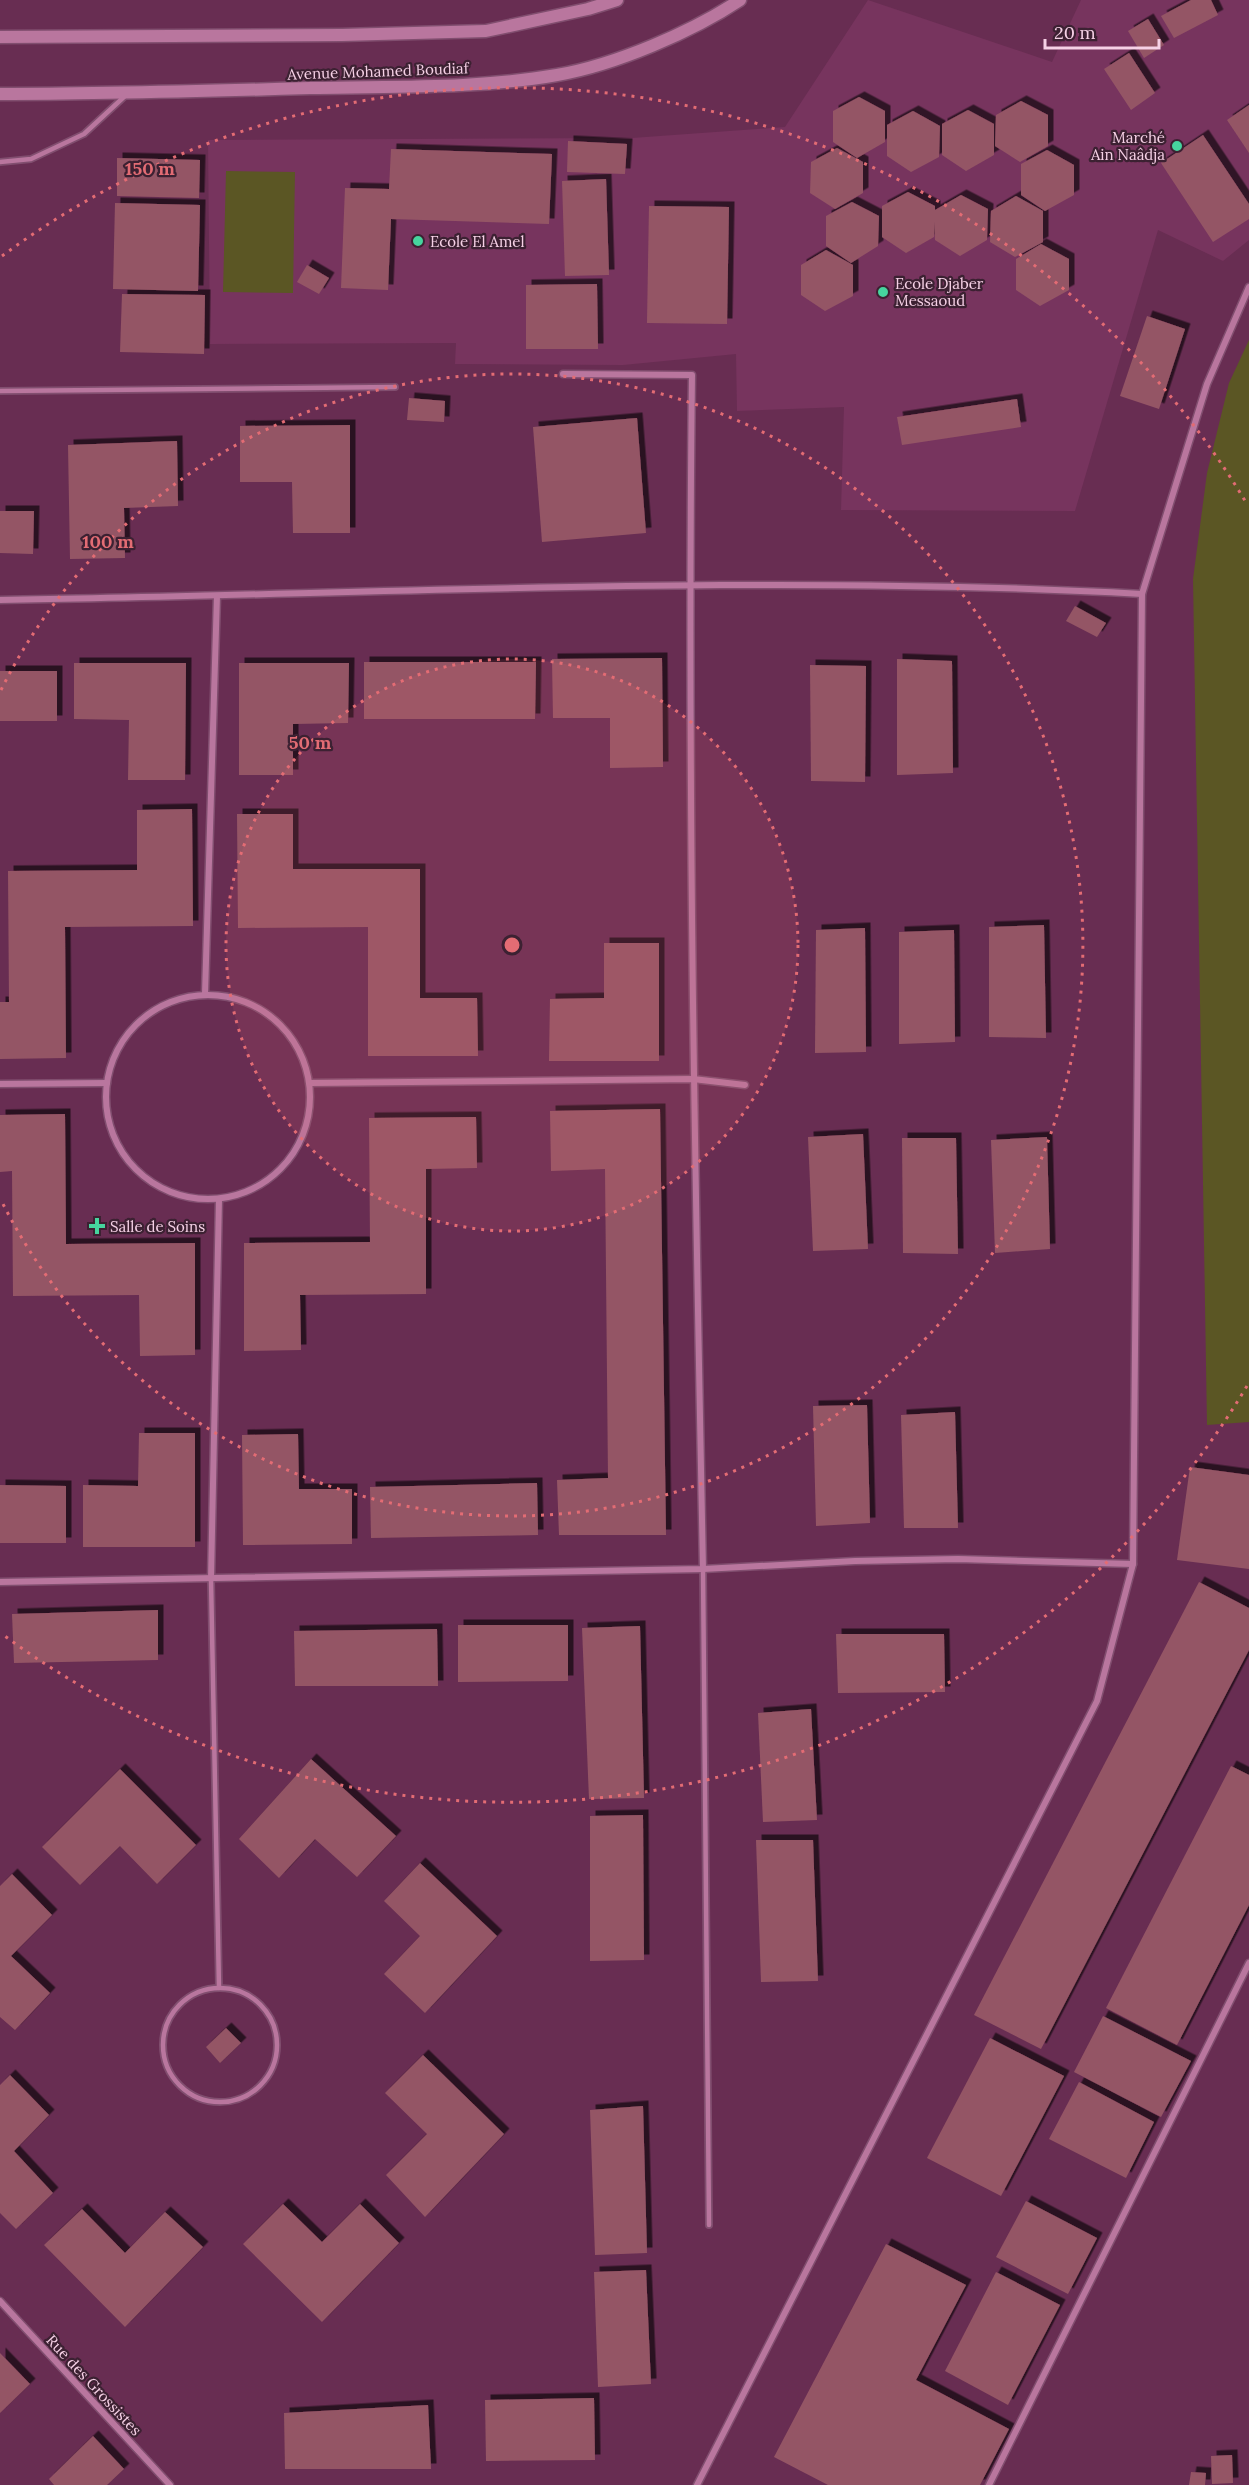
<svg xmlns="http://www.w3.org/2000/svg" width="1249" height="2485" viewBox="0 0 1249 2485" font-family="Lora,serif">
<defs>
<filter id="shadow"><feDropShadow dx="5.5" dy="-5.5" stdDeviation="0" flood-color="#0009"/></filter>
</defs>
<rect width="100%" height="100%" fill="#682d52"/>
<path fill="#77345e" d="M 868,0 L 1052,62 L 1081,0 L 1249,0 L 1249,240 L 1223,261 L 1158,230 L 1075,511 L 841,510 L 844,407 L 737,411 L 736,354 L 623,365 L 455,364 L 456,343 L 210,344 L 208,140 L 632,138 L 785,127 Z"/>
<g fill="#5b5624">
<path d="M 226,171 L 295,172 L 293,293 L 223,292 Z"/>
<path d="M 1249,340 L 1249,1422 L 1207,1425 L 1193,579 L 1207,473 L 1229,383 Z"/>
</g>
<g fill="#945565" filter="url(#shadow)">
<path d="M 1191,0 L 1211,0 L 1218,15 L 1174,38 L 1161,16 Z"/>
<path d="M 1148,19 L 1164,45 L 1144,58 L 1128,31 Z"/>
<path d="M 1129,53 L 1155,93 L 1131,110 L 1104,69 Z"/>
<path d="M 859,97 L 885,111 L 885,142 L 857,158 L 833,142 L 833,111 Z"/>
<path d="M 1021,101 L 1048,115 L 1048,146 L 1020,162 L 995,146 L 996,115 Z"/>
<path d="M 1249,105 L 1249,153 L 1227,120 Z"/>
<path d="M 968,110 L 994,124 L 994,155 L 966,171 L 942,155 L 942,124 Z"/>
<path d="M 913,111 L 940,126 L 939,157 L 911,172 L 887,156 L 887,125 Z"/>
<path d="M 1203,135 L 1249,204 L 1249,219 L 1213,242 L 1161,163 Z"/>
<path d="M 568,141 L 627,144 L 625,174 L 567,172 Z"/>
<path d="M 837,148 L 863,162 L 863,193 L 835,209 L 810,193 L 811,162 Z"/>
<path d="M 391,149 L 552,154 L 549,224 L 391,219 L 388,290 L 341,288 L 345,188 L 389,189 Z"/>
<path d="M 1047,150 L 1074,165 L 1074,195 L 1045,211 L 1021,195 L 1021,164 Z"/>
<path d="M 117,158 L 200,160 L 199,198 L 117,196 Z"/>
<path d="M 606,179 L 609,275 L 565,276 L 562,181 Z"/>
<path d="M 908,192 L 935,206 L 935,210 L 961,195 L 988,209 L 987,240 L 960,256 L 935,240 L 934,222 L 934,237 L 906,253 L 882,237 L 882,206 Z"/>
<path d="M 1016,196 L 1043,211 L 1043,242 L 1015,257 L 990,242 L 991,211 Z"/>
<path d="M 852,202 L 879,216 L 878,246 L 851,263 L 826,246 L 826,216 Z"/>
<path d="M 115,203 L 200,205 L 198,291 L 113,289 Z"/>
<path d="M 649,206 L 729,207 L 727,324 L 647,323 Z"/>
<path d="M 1041,244 L 1069,259 L 1069,290 L 1040,306 L 1016,290 L 1016,259 Z"/>
<path d="M 826,250 L 853,265 L 853,296 L 825,311 L 801,295 L 801,265 Z"/>
<path d="M 307,265 L 329,278 L 319,294 L 297,282 Z"/>
<path d="M 597,284 L 598,349 L 526,349 L 526,285 Z"/>
<path d="M 122,294 L 205,295 L 204,354 L 120,352 Z"/>
<path d="M 1147,316 L 1185,329 L 1159,409 L 1120,396 Z"/>
<path d="M 409,398 L 445,401 L 444,422 L 407,420 Z"/>
<path d="M 1017,399 L 1021,427 L 902,445 L 897,417 Z"/>
<path d="M 637,418 L 646,533 L 542,542 L 533,427 Z"/>
<path d="M 350,425 L 350,533 L 293,533 L 292,482 L 240,482 L 240,426 Z"/>
<path d="M 177,441 L 178,506 L 124,508 L 125,558 L 70,559 L 68,445 Z"/>
<path d="M 0,511 L 34,511 L 33,554 L 0,553 Z"/>
<path d="M 1075,606 L 1106,623 L 1097,637 L 1066,621 Z"/>
<path d="M 662,658 L 663,767 L 610,768 L 610,718 L 553,718 L 552,659 Z"/>
<path d="M 897,659 L 952,661 L 953,773 L 897,775 Z"/>
<path d="M 364,662 L 536,662 L 535,719 L 364,719 Z"/>
<path d="M 74,663 L 186,663 L 185,780 L 128,780 L 129,720 L 74,719 Z"/>
<path d="M 239,663 L 349,663 L 348,723 L 293,724 L 293,775 L 239,775 Z"/>
<path d="M 810,665 L 866,666 L 865,782 L 811,781 Z"/>
<rect x="0" y="671" width="57" height="50"/>
<path d="M 192,809 L 193,926 L 65,927 L 66,1058 L 0,1059 L 0,1002 L 9,1002 L 8,871 L 137,870 L 137,810 Z"/>
<path d="M 237,814 L 293,814 L 293,869 L 420,869 L 420,998 L 477,998 L 478,1056 L 368,1056 L 368,927 L 238,928 Z"/>
<path d="M 1044,925 L 1046,1038 L 989,1037 L 989,927 Z"/>
<path d="M 865,928 L 866,1052 L 815,1053 L 816,930 Z"/>
<path d="M 954,930 L 955,1042 L 899,1044 L 899,932 Z"/>
<path d="M 604,943 L 659,943 L 659,1061 L 549,1061 L 550,999 L 604,998 Z"/>
<path d="M 660,1109 L 666,1535 L 559,1535 L 557,1480 L 608,1478 L 605,1169 L 551,1171 L 550,1111 Z"/>
<path d="M 65,1114 L 66,1244 L 195,1243 L 195,1355 L 140,1356 L 139,1295 L 13,1296 L 12,1171 L 0,1172 L 0,1115 Z"/>
<path d="M 476,1117 L 477,1168 L 426,1169 L 426,1294 L 300,1295 L 301,1350 L 244,1351 L 244,1243 L 370,1242 L 369,1118 Z"/>
<path d="M 863,1134 L 868,1249 L 813,1251 L 808,1137 Z"/>
<path d="M 1047,1137 L 1050,1249 L 995,1253 L 991,1140 Z"/>
<path d="M 902,1138 L 956,1138 L 958,1254 L 903,1253 Z"/>
<path d="M 867,1405 L 870,1523 L 816,1526 L 813,1406 Z"/>
<path d="M 955,1412 L 958,1528 L 904,1528 L 901,1415 Z"/>
<path d="M 139,1433 L 195,1433 L 195,1547 L 83,1547 L 83,1485 L 138,1486 Z"/>
<path d="M 298,1434 L 299,1489 L 352,1489 L 352,1544 L 243,1545 L 242,1435 Z"/>
<path d="M 1190,1467 L 1249,1475 L 1249,1569 L 1177,1560 Z"/>
<path d="M 537,1483 L 538,1535 L 371,1538 L 370,1487 Z"/>
<path d="M 0,1485 L 66,1486 L 66,1543 L 0,1543 Z"/>
<path d="M 1199,1582 L 1249,1608 L 1249,1650 L 1041,2049 L 974,2015 Z"/>
<path d="M 158,1610 L 158,1660 L 14,1663 L 12,1614 Z"/>
<path d="M 458,1625 L 568,1625 L 568,1681 L 458,1682 Z"/>
<path d="M 640,1626 L 644,1798 L 589,1799 L 582,1628 Z"/>
<path d="M 437,1629 L 438,1686 L 295,1686 L 294,1631 Z"/>
<path d="M 836,1634 L 944,1634 L 945,1692 L 838,1693 Z"/>
<path d="M 811,1709 L 817,1820 L 763,1822 L 758,1713 Z"/>
<path d="M 311,1759 L 396,1836 L 357,1877 L 315,1839 L 279,1878 L 239,1839 Z"/>
<path d="M 1231,1766 L 1249,1775 L 1249,1905 L 1177,2045 L 1106,2008 Z"/>
<path d="M 120,1769 L 196,1845 L 157,1884 L 120,1846 L 80,1885 L 42,1847 Z"/>
<path d="M 643,1815 L 644,1960 L 590,1961 L 590,1816 Z"/>
<path d="M 756,1840 L 813,1840 L 818,1981 L 761,1982 Z"/>
<path d="M 420,1863 L 497,1936 L 425,2013 L 384,1974 L 420,1936 L 384,1901 Z"/>
<path d="M 12,1874 L 52,1915 L 11,1956 L 50,1993 L 15,2030 L 0,2017 L 0,1886 Z"/>
<path d="M 1103,2016 L 1191,2061 L 1161,2117 L 1074,2072 Z"/>
<path d="M 226,2028 L 241,2043 L 220,2063 L 206,2047 Z"/>
<path d="M 990,2038 L 1064,2076 L 1001,2196 L 927,2158 Z"/>
<path d="M 423,2055 L 504,2134 L 425,2217 L 386,2175 L 427,2134 L 385,2093 Z"/>
<path d="M 10,2075 L 49,2115 L 14,2151 L 53,2193 L 16,2229 L 0,2213 L 0,2085 Z"/>
<path d="M 1079,2082 L 1154,2122 L 1126,2178 L 1049,2139 Z"/>
<path d="M 643,2106 L 647,2253 L 595,2255 L 590,2110 Z"/>
<path d="M 1026,2201 L 1097,2238 L 1068,2294 L 996,2257 Z"/>
<path d="M 283,2204 L 322,2242 L 360,2204 L 399,2243 L 322,2322 L 243,2244 Z"/>
<path d="M 82,2209 L 125,2253 L 165,2212 L 203,2247 L 125,2327 L 44,2245 Z"/>
<path d="M 886,2244 L 966,2285 L 916,2380 L 1009,2429 L 980,2485 L 828,2485 L 774,2457 Z"/>
<path d="M 646,2270 L 651,2384 L 598,2387 L 594,2272 Z"/>
<path d="M 996,2272 L 1060,2305 L 1008,2405 L 945,2371 Z"/>
<path d="M 0,2353 L 30,2384 L 0,2413 Z"/>
<path d="M 594,2398 L 595,2460 L 486,2461 L 485,2400 Z"/>
<path d="M 428,2405 L 431,2469 L 285,2469 L 284,2413 Z"/>
<path d="M 93,2436 L 124,2469 L 107,2485 L 54,2485 L 49,2479 Z"/>
<path d="M 1232,2455 L 1233,2483 L 1212,2484 L 1211,2456 Z"/>
<path d="M 1191,2472 L 1206,2473 L 1205,2485 L 1189,2485 Z"/>
</g>
<g fill="none" stroke-linecap="round" stroke-linejoin="round">
<defs>
<g id="service">
<path d="M 0,162 L 31,159 L 84,134 L 126,95"/>
<path d="M 0,391 L 395,387"/>
<path d="M 703,1569 L 709,2225"/>
<path d="M 211,1579 L 219,1988"/>
<circle cx="220" cy="2045" r="57"/>
</g>
<g id="minor">
<path d="M 563,374 L 692,375 C 687,773 695,1171 703,1569"/>
<path d="M 0,600 C 380,594 762,573 1142,594"/>
<path d="M 205,994 L 217,596"/>
<circle cx="208" cy="1097" r="102"/>
<path d="M 310,1083 L 693,1079 L 745,1085"/>
<path d="M 0,1084 L 107,1083"/>
<path d="M 211,1579 L 219,1199"/>
<path d="M 0,1582 L 703,1569 L 855,1561 L 958,1559 L 1133,1564"/>
<path d="M 0,2301 L 170,2485"/>
<path d="M 697,2485 L 1097,1701 L 1133,1564 L 1142,594 L 1207,384 L 1249,287"/>
<path d="M 989,2485 L 1249,1963"/>
</g>
<g id="secondary">
<path d="M 0,37 L 342,35 L 486,31 L 588,9 L 617,0"/>
<path d="M 0,94 C 104,94 208,91 313,88 C 393,86 477,89 557,75 C 615,65 692,32 740,0"/>
</g>
</defs>
<use href="#service" stroke="#814e6f" stroke-width="8"/>
<use href="#minor" stroke="#814e6f" stroke-width="9"/>
<use href="#secondary" stroke="#814e6f" stroke-width="15"/>
<use href="#service" stroke="#b9769e" stroke-width="4.5"/>
<use href="#minor" stroke="#b9769e" stroke-width="6"/>
<use href="#secondary" stroke="#b9769e" stroke-width="12"/>
</g>
<circle cx="512" cy="945" r="286" fill="#e36c74" fill-opacity=".12"/>
<g fill="none" stroke="#e36c74" stroke-width="3" stroke-dasharray="3 6">
<circle cx="512" cy="945" r="286"/>
<path d="M1 690A571 571 0 1 1 1 1200"/>
<path d="M1247 1386A857 857 0 0 1 2 1634M2 256A857 857 0 0 1 1247 504"/>
</g>
<g fill="#46d49e" stroke="#3c2132" stroke-width="2">
<circle cx="1177" cy="146" r="6"/>
<circle cx="418" cy="241" r="6"/>
<circle cx="883" cy="292" r="6"/>
<path d="M94 1217h6v6h6v6h-6v6h-6v-6h-6v-6h6z"/>
</g>
<g text-anchor="middle" dominant-baseline="central" stroke-width="4.5" stroke-linejoin="round" paint-order="stroke">
<g font-size="15" fill="#f6d1e6" stroke="#3c2132">
<text transform="translate(378 71) rotate(-2)">Avenue Mohamed Boudiaf</text>
<text transform="translate(94 2385) rotate(47)">Rue des Grossistes</text>
</g>
<g font-size="15" fill="#f6d1e6" stroke="#3c2132" text-anchor="start">
<text x="1165" y="137" text-anchor="end">Marché<tspan x="1165" dy="17">Ain Naâdja</tspan></text>
<text x="430" y="241">Ecole El Amel</text>
<text x="895" y="283">Ecole Djaber<tspan x="895" dy="17">Messaoud</tspan></text>
<text x="110" y="1226">Salle de Soins</text>
</g>
</g>
<circle cx="512" cy="945" r="9" fill="#e36c74" stroke="#3c2132" stroke-width="3"/>
<g font-size="18" text-anchor="middle" font-weight="bold" fill="#e36c74" stroke="#3c2132" stroke-width="4.5" stroke-linejoin="round" paint-order="stroke">
<text x="150" y="175">150 m</text>
<text x="108" y="548">100 m</text>
<text x="310" y="749">50 m</text>
</g>
<path d="M1045 39v9h114v-9" fill="none" stroke="#f6d1e6" stroke-width="3"/>
<text x="1054" y="39" font-size="18" fill="#f6d1e6" stroke="#3c2132" stroke-width="4.5" paint-order="stroke">20 m</text>
</svg>
